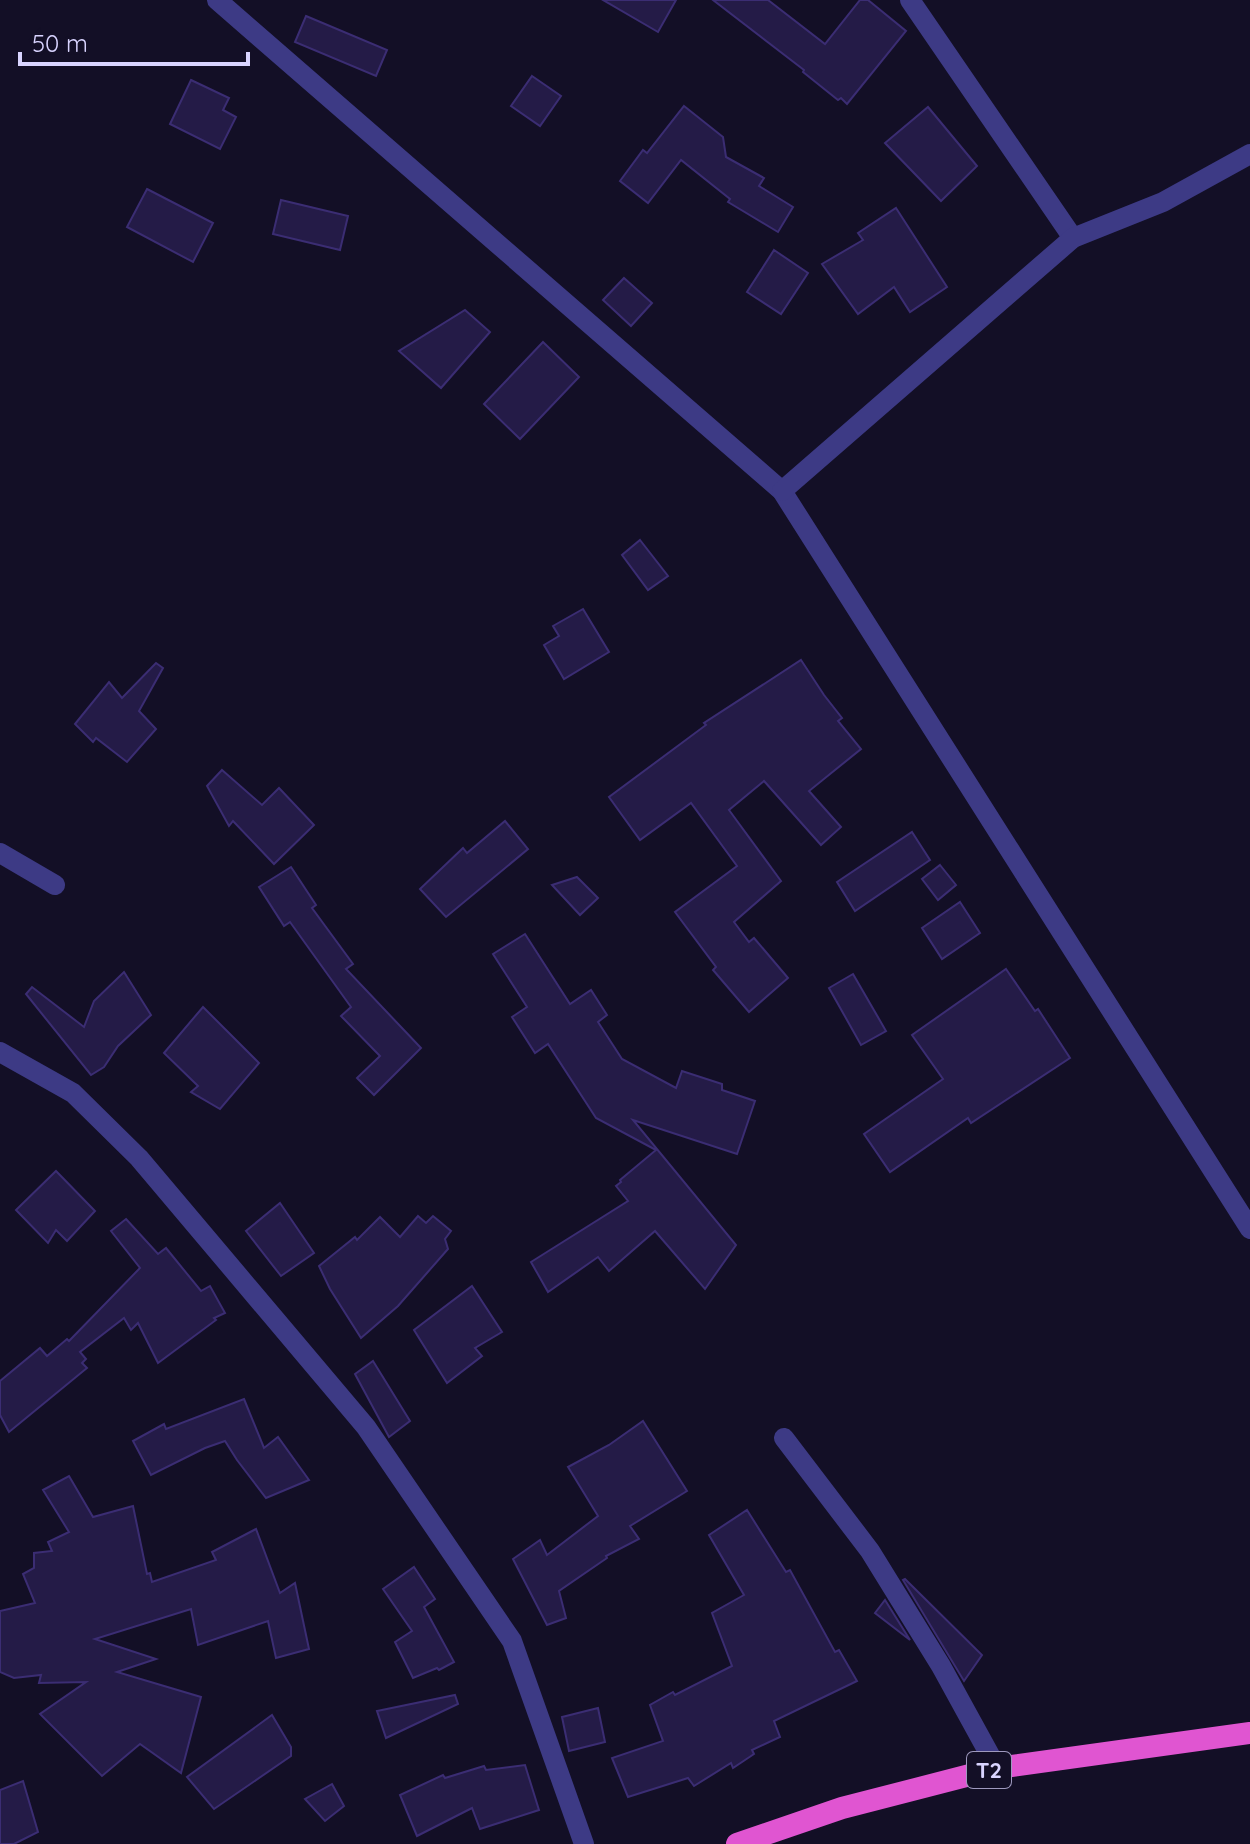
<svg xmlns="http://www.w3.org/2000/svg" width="1250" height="1844" viewBox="0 0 1250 1844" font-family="Quicksand,sans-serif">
<rect width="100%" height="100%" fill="#130f26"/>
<g fill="#241b47" stroke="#3b2d73" stroke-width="2">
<path d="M 603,0 L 676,0 L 658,32 Z"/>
<path d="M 713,0 L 768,0 L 825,44 L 860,0 L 868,0 L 906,31 L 847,104 L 841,98 L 838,100 L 803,72 L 804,70 Z"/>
<path d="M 306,16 L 387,50 L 376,76 L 295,42 Z"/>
<path d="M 532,76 L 561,96 L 540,126 L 511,106 Z"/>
<path d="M 191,80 L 229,98 L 223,110 L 236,117 L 220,149 L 170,124 Z"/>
<path d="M 684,106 L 723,137 L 726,157 L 764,178 L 759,186 L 793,207 L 778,232 L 728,202 L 730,199 L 681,160 L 648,203 L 620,181 L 643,150 L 647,153 Z"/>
<path d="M 928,107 L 977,166 L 941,201 L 885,143 Z"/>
<path d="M 147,189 L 213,223 L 193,262 L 127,227 Z"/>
<path d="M 281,200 L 348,216 L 340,250 L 273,234 Z"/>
<path d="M 896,208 L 947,287 L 910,312 L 894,287 L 858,314 L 822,264 L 863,240 L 858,233 Z"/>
<path d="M 774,250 L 808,273 L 781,314 L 747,292 Z"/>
<path d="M 624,278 L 652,303 L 631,326 L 603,300 Z"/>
<path d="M 465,310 L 490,332 L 441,388 L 399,351 Z"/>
<path d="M 543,342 L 579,377 L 520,439 L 484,404 Z"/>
<path d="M 640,540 L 668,576 L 648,590 L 622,555 Z"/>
<path d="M 583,609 L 609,652 L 564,679 L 544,645 L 559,636 L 553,626 Z"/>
<path d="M 801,660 L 824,695 L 842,718 L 838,721 L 861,749 L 809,791 L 841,827 L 821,845 L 764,781 L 729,810 L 781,881 L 734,922 L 749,942 L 754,938 L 788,978 L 749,1012 L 713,970 L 716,967 L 675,912 L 737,866 L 691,803 L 640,840 L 609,797 L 706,725 L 704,723 Z"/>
<path d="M 156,663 L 163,668 L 139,711 L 156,729 L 127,762 L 96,738 L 93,742 L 75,724 L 109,682 L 122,698 Z"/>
<path d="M 222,770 L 262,805 L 279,788 L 314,825 L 274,864 L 233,821 L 229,826 L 207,786 Z"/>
<path d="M 505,821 L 528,849 L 446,917 L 420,889 L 463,848 L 467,853 Z"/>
<path d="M 912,832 L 930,860 L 855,911 L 837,882 Z"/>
<path d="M 940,865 L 956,885 L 938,900 L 922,879 Z"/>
<path d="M 291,867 L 316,905 L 312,908 L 353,964 L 346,969 L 421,1048 L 374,1095 L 357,1078 L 380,1056 L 341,1016 L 351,1007 L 290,922 L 284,926 L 259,887 Z"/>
<path d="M 577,877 L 598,898 L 580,915 L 552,885 Z"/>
<path d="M 960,902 L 980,933 L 942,959 L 922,928 Z"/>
<path d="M 525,934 L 570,1004 L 591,990 L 607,1015 L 598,1022 L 622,1059 L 676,1088 L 682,1071 L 722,1084 L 722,1090 L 755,1101 L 737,1154 L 633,1120 L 736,1245 L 705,1289 L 655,1231 L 609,1271 L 598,1257 L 548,1292 L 531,1262 L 628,1201 L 616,1186 L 621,1182 L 620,1180 L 656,1150 L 596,1118 L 548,1044 L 535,1053 L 512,1017 L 527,1007 L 493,954 Z"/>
<path d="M 1006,969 L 1035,1011 L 1038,1009 L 1070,1058 L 971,1123 L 968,1118 L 890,1172 L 864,1134 L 943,1079 L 912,1035 Z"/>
<path d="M 124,972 L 151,1015 L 118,1046 L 104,1067 L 91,1075 L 26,994 L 32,987 L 84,1027 L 94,1001 Z"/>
<path d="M 853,974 L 886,1031 L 861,1045 L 829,988 Z"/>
<path d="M 203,1007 L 259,1063 L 220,1109 L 191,1092 L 198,1086 L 164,1053 Z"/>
<path d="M 56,1171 L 95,1211 L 67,1241 L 56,1230 L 48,1243 L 16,1210 Z"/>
<path d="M 280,1203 L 314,1253 L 281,1276 L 246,1231 Z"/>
<path d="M 418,1216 L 426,1223 L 433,1216 L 451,1231 L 445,1239 L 448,1249 L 398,1306 L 361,1338 L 330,1289 L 319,1266 L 355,1237 L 357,1240 L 380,1217 L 400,1237 Z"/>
<path d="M 126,1219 L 158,1254 L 166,1248 L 201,1291 L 210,1286 L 225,1313 L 214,1318 L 216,1320 L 158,1363 L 138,1323 L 131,1330 L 124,1318 L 80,1352 L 86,1359 L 82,1363 L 87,1368 L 9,1432 L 0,1415 L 0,1381 L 40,1348 L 47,1356 L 67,1339 L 69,1341 L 140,1268 L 111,1231 Z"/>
<path d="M 472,1286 L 502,1332 L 475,1348 L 482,1356 L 447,1383 L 414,1330 Z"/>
<path d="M 373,1361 L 410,1421 L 389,1437 L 355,1374 Z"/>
<path d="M 244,1399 L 264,1448 L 278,1437 L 309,1480 L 266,1498 L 237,1460 L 225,1441 L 205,1448 L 151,1475 L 133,1441 L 164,1424 L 166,1429 Z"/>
<path d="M 643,1421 L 687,1491 L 630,1526 L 639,1539 L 606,1556 L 607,1558 L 559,1591 L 566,1618 L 547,1625 L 513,1559 L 540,1540 L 547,1555 L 598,1516 L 568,1467 L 609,1445 Z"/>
<path d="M 69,1476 L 93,1517 L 133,1506 L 147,1574 L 150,1573 L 152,1582 L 216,1560 L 212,1552 L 256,1529 L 280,1593 L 295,1583 L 309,1649 L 276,1658 L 268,1621 L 198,1645 L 191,1609 L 95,1639 L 156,1659 L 117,1672 L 201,1697 L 181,1773 L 140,1744 L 102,1776 L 40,1714 L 86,1682 L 39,1683 L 41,1675 L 14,1678 L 0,1672 L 0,1611 L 35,1603 L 23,1574 L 34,1568 L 34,1553 L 52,1551 L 48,1542 L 69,1532 L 43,1490 Z"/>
<path d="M 747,1510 L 786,1572 L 790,1570 L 835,1652 L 839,1650 L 857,1681 L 774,1721 L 780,1737 L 752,1750 L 754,1754 L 733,1768 L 731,1763 L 694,1786 L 688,1778 L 628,1797 L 612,1758 L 663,1741 L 650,1705 L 673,1692 L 675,1695 L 732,1666 L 712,1613 L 744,1595 L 709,1535 Z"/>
<path d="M 414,1567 L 435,1599 L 424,1607 L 454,1662 L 439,1670 L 437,1668 L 413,1678 L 395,1642 L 412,1631 L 383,1589 Z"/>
<path d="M 905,1579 L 982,1655 L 964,1681 L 903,1580 Z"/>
<path d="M 885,1600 L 910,1640 L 875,1613 Z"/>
<path d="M 455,1695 L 458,1704 L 386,1738 L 377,1711 Z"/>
<path d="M 598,1708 L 605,1742 L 569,1751 L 562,1717 Z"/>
<path d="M 272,1715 L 291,1747 L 291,1756 L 214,1809 L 187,1777 Z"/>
<path d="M 525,1765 L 539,1810 L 480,1829 L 472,1808 L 417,1836 L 400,1795 L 443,1775 L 445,1778 L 484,1766 L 486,1770 Z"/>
<path d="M 23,1781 L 38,1832 L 14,1844 L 0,1844 L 0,1790 Z"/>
<path d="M 332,1784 L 344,1806 L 325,1821 L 305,1799 Z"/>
</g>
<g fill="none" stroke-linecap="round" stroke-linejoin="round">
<g stroke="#3d3a85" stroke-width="20">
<path d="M 217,0 L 782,491 L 1250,1229"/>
<path d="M 910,0 L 1073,238"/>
<path d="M 782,491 L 1073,238 L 1163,202 L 1250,154"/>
<path d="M 0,853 L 55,885"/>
<path d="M 0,1052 L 73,1093 L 139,1158 L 366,1427 L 512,1641 L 584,1844"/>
<path d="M 784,1438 L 870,1551 L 941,1666 L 997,1768"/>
</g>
<path stroke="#e055d1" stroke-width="22" d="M 737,1844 L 842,1808 L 997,1768 L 1250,1733"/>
</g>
<g text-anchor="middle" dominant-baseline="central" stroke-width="6" stroke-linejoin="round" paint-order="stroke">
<rect fill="#130f26" stroke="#9e99be" stroke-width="2" x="967" y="1752" width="44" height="36" rx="6"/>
<g font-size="22" font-weight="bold" fill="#d9d4ff">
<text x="989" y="1770">T2</text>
</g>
</g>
<path d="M20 52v12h228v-12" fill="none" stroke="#d9d4ff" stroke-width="4"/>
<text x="32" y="52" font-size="24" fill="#d9d4ff" stroke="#130f26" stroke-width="6" paint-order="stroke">50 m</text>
</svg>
